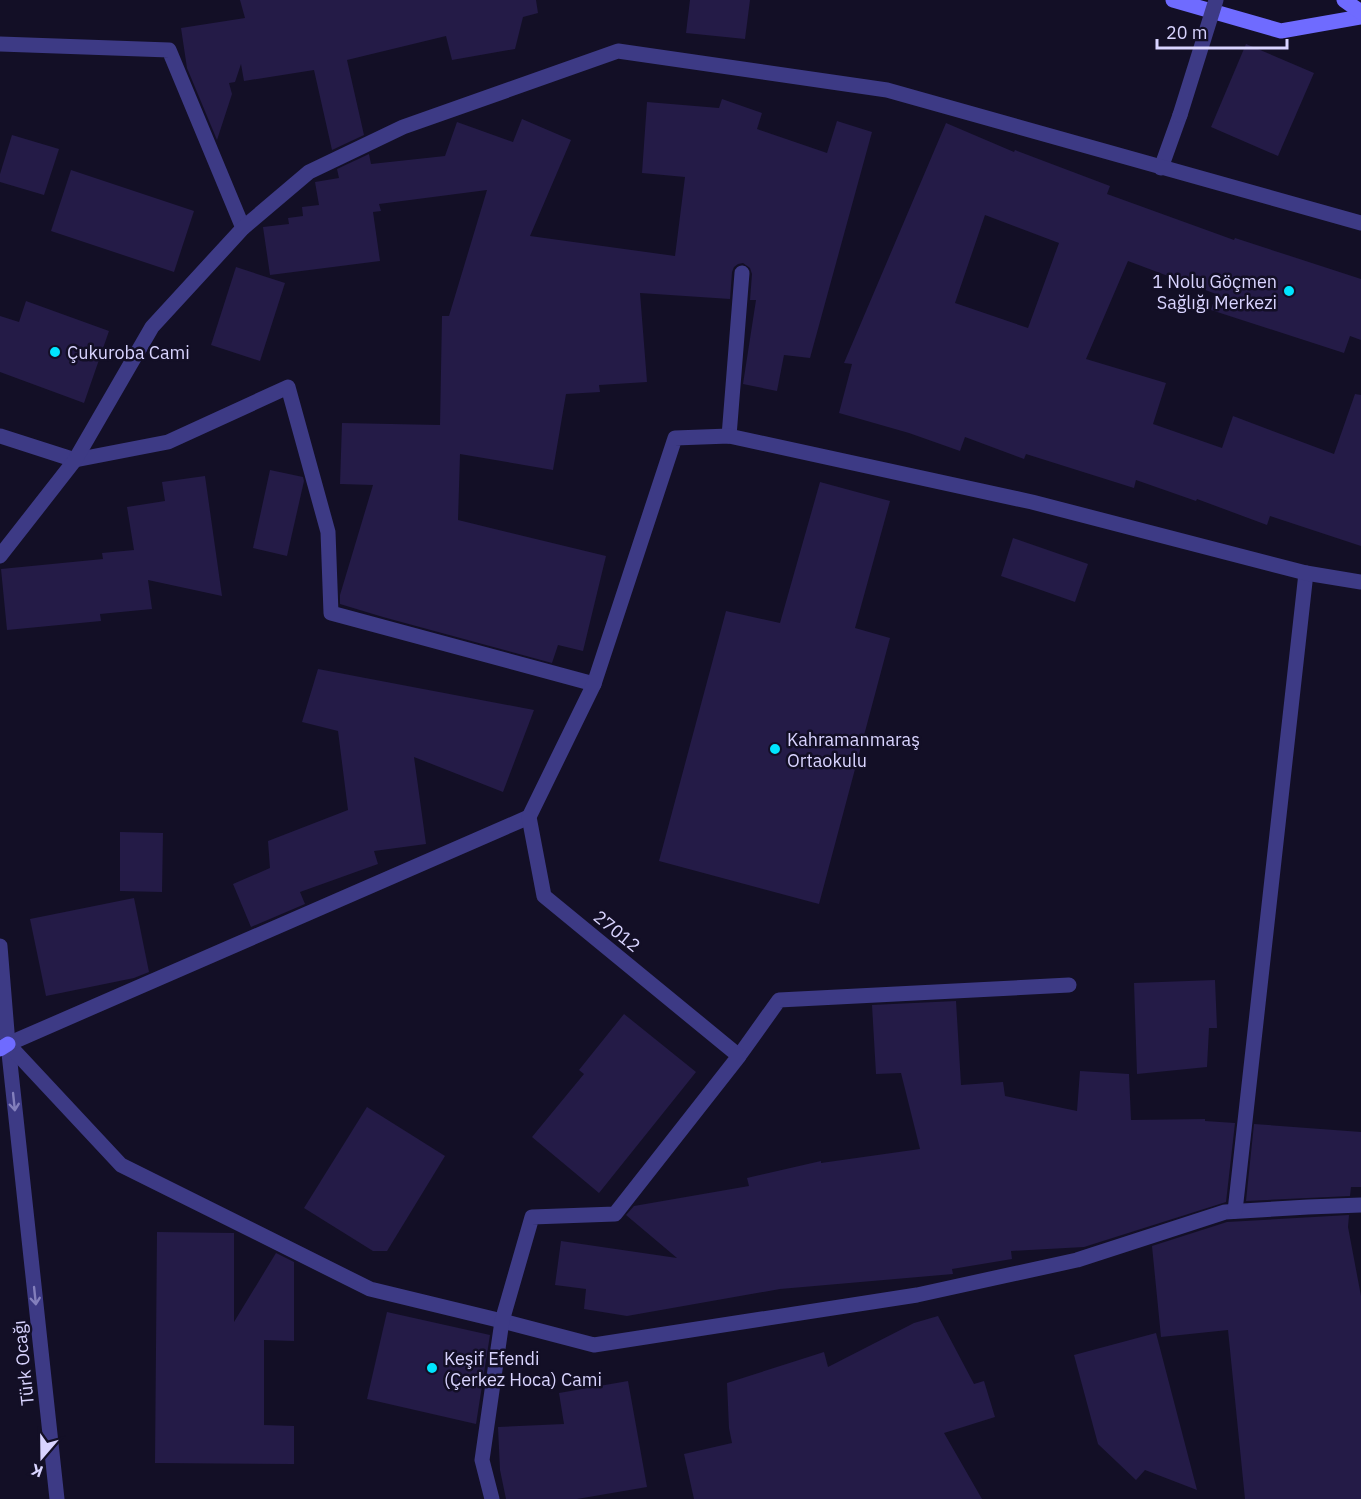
<svg xmlns="http://www.w3.org/2000/svg" width="1361" height="1499" viewBox="0 0 1361 1499" font-family="'IBM Plex Sans',sans-serif">
<rect width="100%" height="100%" fill="#130f26"/>
<g fill="#241b47" fill-rule="evenodd">
<path d="M 240,0 L 536,0 L 538,13 L 523,17 L 515,49 L 452,60 L 446,36 L 347,60 L 364,135 L 332,150 L 314,70 L 244,81 L 241,64 L 235,82 L 229,83 L 232,94 L 217,140 L 187,68 L 181,28 L 245,18 Z"/>
<path d="M 690,0 L 750,0 L 745,39 L 686,33 Z"/>
<path d="M 1246,44 L 1314,73 L 1278,156 L 1211,127 Z"/>
<path d="M 722,99 L 762,113 L 757,129 L 827,153 L 837,121 L 872,132 L 810,358 L 784,355 L 777,391 L 743,384 L 756,300 L 750,300 L 752,274 L 750,268 L 743,263 L 738,264 L 734,267 L 732,272 L 730,299 L 640,293 L 647,382 L 599,385 L 600,392 L 566,394 L 553,470 L 460,454 L 458,520 L 606,556 L 583,651 L 558,645 L 552,663 L 383,617 L 340,604 L 340,595 L 373,485 L 340,484 L 342,423 L 440,425 L 442,316 L 449,316 L 487,190 L 379,204 L 381,211 L 373,212 L 380,261 L 270,275 L 263,227 L 289,224 L 288,218 L 303,216 L 302,207 L 319,205 L 315,182 L 339,178 L 337,169 L 369,154 L 371,164 L 445,156 L 457,122 L 513,142 L 522,119 L 571,140 L 530,236 L 675,256 L 685,177 L 642,173 L 647,102 L 719,108 Z"/>
<path d="M 946,123 L 1014,152 L 1015,150 L 1110,186 L 1107,194 L 1234,240 L 1235,238 L 1361,279 L 1361,340 L 1350,336 L 1344,353 L 1211,310 L 1216,294 L 1128,261 L 1086,359 L 1166,383 L 1153,424 L 1222,448 L 1233,416 L 1334,454 L 1355,394 L 1361,395 L 1361,546 L 1270,516 L 1267,525 L 1197,499 L 1196,501 L 1136,480 L 1134,488 L 1026,454 L 1024,459 L 965,437 L 960,451 L 909,433 L 839,413 L 852,364 L 844,363 ZM 985,215 L 1059,243 L 1028,328 L 955,303 Z"/>
<path d="M 12,135 L 59,149 L 44,195 L 0,182 L 0,174 Z"/>
<path d="M 71,170 L 194,211 L 174,272 L 51,231 Z"/>
<path d="M 236,267 L 285,283 L 260,361 L 211,345 Z"/>
<path d="M 26,301 L 109,331 L 84,403 L 0,372 L 0,316 L 19,322 Z"/>
<path d="M 270,470 L 303,477 L 304,481 L 287,556 L 253,548 Z"/>
<path d="M 205,476 L 222,596 L 148,580 L 152,609 L 100,614 L 101,621 L 7,630 L 1,569 L 103,559 L 102,553 L 134,550 L 127,507 L 165,501 L 162,482 Z"/>
<path d="M 820,482 L 890,501 L 855,628 L 890,638 L 819,904 L 659,861 L 726,611 L 780,623 Z"/>
<path d="M 1013,538 L 1088,564 L 1075,602 L 1001,576 Z"/>
<path d="M 318,669 L 534,710 L 503,792 L 414,757 L 426,844 L 374,851 L 378,864 L 300,892 L 305,904 L 251,927 L 233,884 L 270,868 L 268,841 L 348,810 L 338,731 L 302,722 Z"/>
<path d="M 120,832 L 163,833 L 162,892 L 120,891 Z"/>
<path d="M 134,898 L 149,972 L 134,978 L 46,996 L 30,919 Z"/>
<path d="M 1215,980 L 1217,1028 L 1209,1028 L 1207,1067 L 1137,1074 L 1134,983 Z"/>
<path d="M 956,1001 L 961,1085 L 1003,1082 L 1005,1096 L 1077,1111 L 1080,1071 L 1129,1074 L 1131,1120 L 1205,1119 L 1205,1121 L 1235,1123 L 1226,1202 L 1084,1247 L 1011,1251 L 1012,1259 L 952,1269 L 953,1274 L 780,1289 L 627,1316 L 584,1309 L 586,1289 L 555,1285 L 561,1241 L 677,1258 L 626,1215 L 634,1206 L 749,1186 L 747,1178 L 821,1161 L 821,1163 L 920,1149 L 901,1073 L 876,1074 L 872,1005 Z"/>
<path d="M 624,1014 L 696,1072 L 599,1193 L 532,1137 L 584,1074 L 579,1070 Z"/>
<path d="M 367,1107 L 445,1156 L 387,1251 L 373,1251 L 304,1208 Z"/>
<path d="M 1254,1124 L 1361,1132 L 1361,1187 L 1351,1187 L 1350,1196 L 1246,1201 Z"/>
<path d="M 1349,1215 L 1348,1227 L 1361,1296 L 1361,1499 L 1245,1499 L 1228,1330 L 1161,1337 L 1152,1246 L 1227,1222 Z"/>
<path d="M 157,1232 L 234,1233 L 234,1322 L 276,1253 L 294,1262 L 294,1341 L 264,1340 L 264,1425 L 294,1426 L 294,1464 L 155,1463 Z"/>
<path d="M 387,1312 L 490,1335 L 476,1424 L 367,1399 Z"/>
<path d="M 938,1316 L 974,1384 L 984,1381 L 995,1417 L 944,1433 L 982,1499 L 694,1499 L 684,1454 L 732,1443 L 729,1428 L 727,1383 L 824,1352 L 828,1367 L 914,1323 Z"/>
<path d="M 1156,1333 L 1197,1490 L 1145,1470 L 1136,1480 L 1098,1444 L 1074,1355 Z"/>
<path d="M 628,1381 L 647,1487 L 577,1499 L 506,1499 L 500,1470 L 498,1427 L 564,1424 L 559,1393 Z"/>
</g>
<g fill="none" stroke-linecap="round" stroke-linejoin="round">
<g stroke="#3d3a85" stroke-width="15">
<path d="M 0,44 L 169,50 L 243,228"/>
<path d="M 1161,168 L 1180,115"/>
<path d="M 0,436 L 75,460 L 168,442 L 288,387 L 328,532 L 331,613 L 594,684"/>
<path d="M 729,436 L 742,273"/>
<path d="M 0,556 L 75,460 L 152,327 L 243,228 L 309,172 L 403,127 L 618,51 L 887,90 L 1361,223"/>
<path d="M 0,946 L 8,1044 L 57,1499"/>
<path d="M 8,1044 L 121,1165 L 370,1289 L 502,1321 L 594,1345 L 917,1295 L 1077,1260 L 1225,1212 L 1308,1207 L 1361,1205"/>
<path d="M 8,1044 L 529,817"/>
<path d="M 739,1056 L 779,1000 L 1069,985"/>
<path d="M 1235,1211 L 1306,573"/>
<path d="M 492,1499 L 482,1460 L 502,1321 L 532,1217 L 615,1214 L 739,1056 L 544,896 L 529,817 L 594,684 L 675,438 L 729,436 L 1032,502 L 1306,573 L 1361,582"/>
</g>
<g stroke="#6f6bff" stroke-width="15">
<path d="M 1173,0 L 1281,31 L 1361,17"/>
<path d="M 1344,0 L 1361,12"/>
<path d="M 0,1049 L 8,1044"/>
</g>
<path stroke="#3d3a85" stroke-width="15" d="M 1180,115 L 1216,0"/>
</g>
<defs><path id="oneway-shaft" d="M-6 0H5M1.5-3L5.5 0L1.5 3" fill="none" stroke-width="1.6" stroke-linecap="round" stroke-linejoin="round" transform="scale(1.5)"/></defs>
<g stroke="#837fbc">
<use href="#oneway-shaft" transform="translate(14 1102) rotate(84)"/>
<use href="#oneway-shaft" transform="translate(35 1296) rotate(84)"/>
</g>
<g fill="#00e5ff" stroke="#130f26" stroke-width="2">
<circle cx="1289" cy="291" r="6"/>
<circle cx="55" cy="352" r="6"/>
<circle cx="775" cy="749" r="6"/>
<circle cx="432" cy="1368" r="6"/>
</g>
<g text-anchor="middle" dominant-baseline="central" stroke-width="5" stroke-linejoin="round" paint-order="stroke">
<g font-size="18" fill="#d9d4ff" stroke="#130f26" text-anchor="start">
<text x="1277" y="281" text-anchor="end">1 Nolu Göçmen<tspan x="1277" dy="21">Sağlığı Merkezi</tspan></text>
<text x="67" y="352">Çukuroba Cami</text>
<text x="787" y="739">Kahramanmaraş<tspan x="787" dy="21">Ortaokulu</tspan></text>
<text x="444" y="1358">Keşif Efendi<tspan x="444" dy="21">(Çerkez Hoca) Cami</tspan></text>
</g>
<g font-size="18" fill="#d9d4ff" stroke="#130f26">
<text transform="translate(617 931) rotate(39)">27012</text>
<text transform="translate(23 1363) rotate(-96)">Türk Ocağı</text>
</g>
</g>
<g transform="translate(42 1457) rotate(200)" stroke="#130f26" stroke-width="4.5" paint-order="stroke">
<path d="M0-4.5L10 22L0 15L-10 22Z" fill="#d9d4ff"/>
<text y="-9" font-size="16" font-weight="bold" text-anchor="middle" fill="#d9d4ff">K</text>
</g>
<path d="M1157 39v9h130v-9" fill="none" stroke="#d9d4ff" stroke-width="3"/>
<text x="1166" y="39" font-size="18" fill="#d9d4ff" stroke="#130f26" stroke-width="4.5" paint-order="stroke">20 m</text>
</svg>
